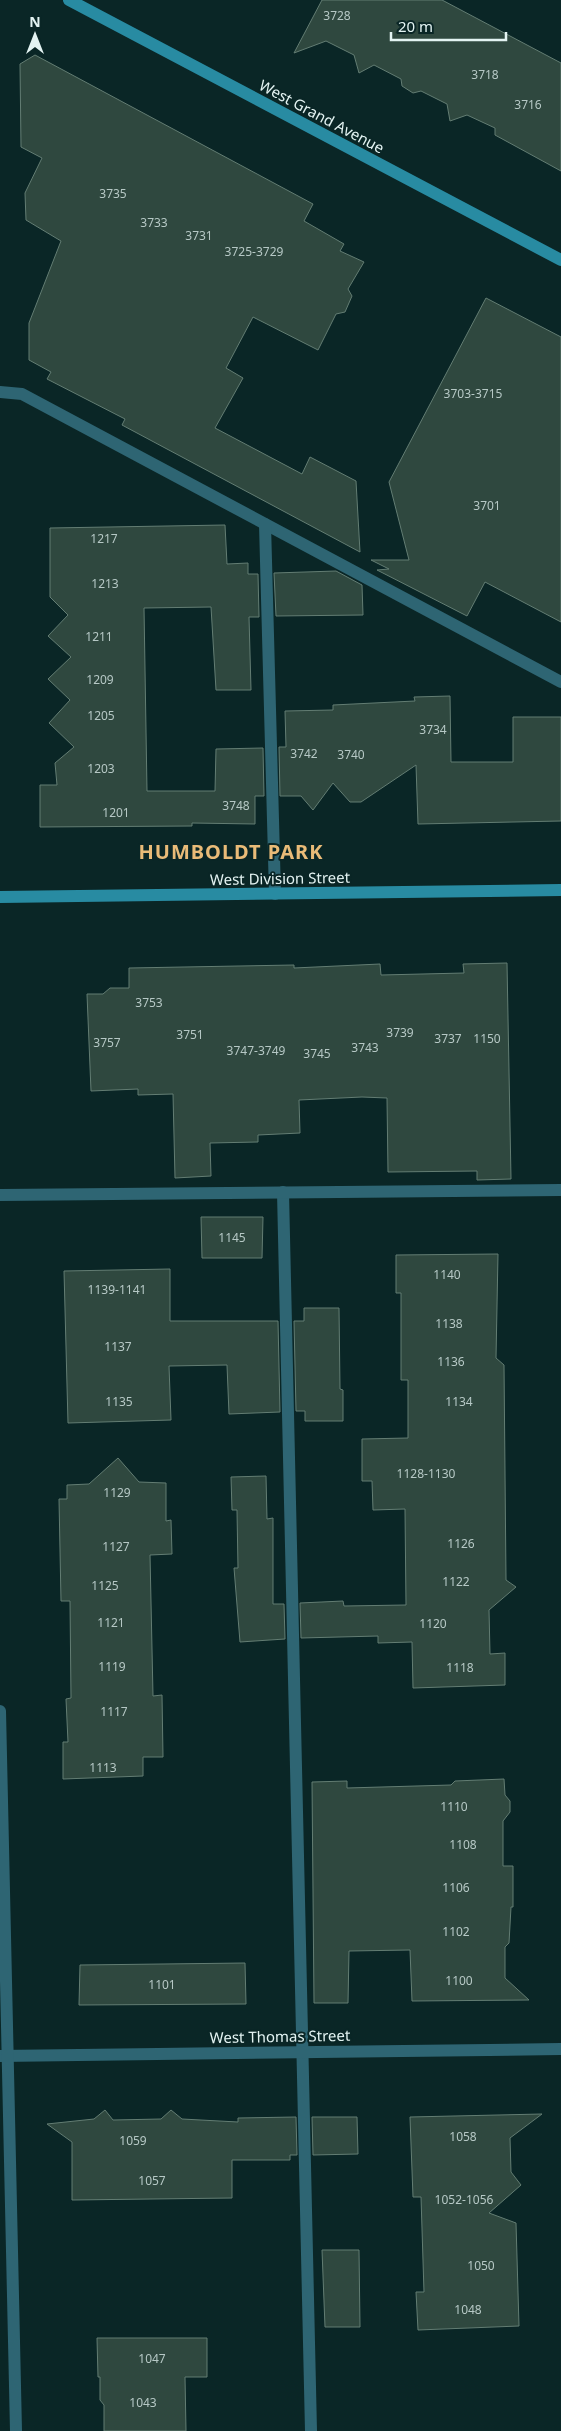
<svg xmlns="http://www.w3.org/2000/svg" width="561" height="2431" viewBox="0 0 561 2431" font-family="'Noto Sans',sans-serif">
<rect width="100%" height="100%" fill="#0a2626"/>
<g fill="#2f483f" stroke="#637d73">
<path d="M 322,0 L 442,0 L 561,63 L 561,171 L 495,135 L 495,128 L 467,115 L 450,121 L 447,104 L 421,91 L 413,93 L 402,86 L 401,79 L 374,65 L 359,73 L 354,55 L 326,41 L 294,53 Z"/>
<path d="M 35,55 L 313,204 L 304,221 L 344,244 L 340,251 L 364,262 L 348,289 L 352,296 L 345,312 L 336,314 L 318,350 L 253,317 L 226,368 L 243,378 L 215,428 L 302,474 L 310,457 L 356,481 L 360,552 L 122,425 L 125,419 L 47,379 L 51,372 L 29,360 L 29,323 L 61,241 L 26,220 L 25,193 L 42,158 L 21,147 L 20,64 Z"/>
<path d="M 486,298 L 561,337 L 561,622 L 485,582 L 467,616 L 377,570 L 389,569 L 371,560 L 409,560 L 389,482 Z"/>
<path d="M 225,525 L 227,564 L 248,563 L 248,574 L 258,574 L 259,617 L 249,617 L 251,690 L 216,690 L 211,607 L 144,608 L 147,791 L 215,791 L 216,749 L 263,748 L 264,796 L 255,796 L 255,824 L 192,823 L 192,826 L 40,827 L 40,785 L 57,785 L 55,763 L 74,747 L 49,723 L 70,700 L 48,679 L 71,657 L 48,636 L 68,615 L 50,597 L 50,528 Z"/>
<path d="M 336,571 L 362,585 L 363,615 L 276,616 L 274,573 Z"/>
<path d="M 450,696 L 451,762 L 513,762 L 513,717 L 561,717 L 561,821 L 418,824 L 416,765 L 361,802 L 350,802 L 333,783 L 313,810 L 301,796 L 280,796 L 279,747 L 286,747 L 285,711 L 333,710 L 333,705 L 415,701 L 414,697 Z"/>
<path d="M 507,963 L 511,1179 L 477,1180 L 477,1171 L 388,1172 L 387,1098 L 362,1097 L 299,1100 L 300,1133 L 258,1135 L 258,1142 L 210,1143 L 211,1176 L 175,1178 L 173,1094 L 138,1095 L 138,1089 L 91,1091 L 87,994 L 103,994 L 110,988 L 129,988 L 129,968 L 294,965 L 294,968 L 380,964 L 381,975 L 464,973 L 463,964 Z"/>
<path d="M 201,1217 L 263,1217 L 262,1258 L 202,1258 Z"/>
<path d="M 498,1254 L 496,1358 L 504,1365 L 506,1580 L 516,1587 L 489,1610 L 490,1654 L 505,1653 L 505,1685 L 413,1688 L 412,1642 L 378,1643 L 378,1636 L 301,1638 L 300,1603 L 343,1601 L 344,1606 L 406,1605 L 405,1509 L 373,1510 L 372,1481 L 362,1481 L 362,1439 L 408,1438 L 408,1380 L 401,1380 L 401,1293 L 396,1293 L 396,1255 Z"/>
<path d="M 170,1269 L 170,1321 L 278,1321 L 280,1412 L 229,1414 L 227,1365 L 169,1366 L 171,1420 L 68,1423 L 64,1271 Z"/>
<path d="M 304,1308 L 339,1308 L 340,1389 L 343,1390 L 343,1421 L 305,1421 L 305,1411 L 296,1411 L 294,1321 L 304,1321 Z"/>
<path d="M 118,1458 L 139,1482 L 166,1483 L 166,1521 L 171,1520 L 172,1554 L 150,1555 L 153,1696 L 162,1695 L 163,1757 L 143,1757 L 143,1776 L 63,1779 L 63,1742 L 68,1742 L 66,1699 L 71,1698 L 70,1601 L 61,1601 L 59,1499 L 67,1499 L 67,1485 L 89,1484 Z"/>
<path d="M 266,1476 L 267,1519 L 273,1518 L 273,1604 L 284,1604 L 285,1639 L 240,1642 L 234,1568 L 238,1568 L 237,1510 L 232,1510 L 231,1477 Z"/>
<path d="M 504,1779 L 505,1795 L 510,1801 L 510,1812 L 503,1821 L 503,1866 L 513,1866 L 513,1907 L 511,1907 L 509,1943 L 505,1947 L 505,1978 L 529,2000 L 412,2001 L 410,1950 L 349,1951 L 348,2003 L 314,2003 L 312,1782 L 347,1781 L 347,1788 L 451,1785 L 455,1781 Z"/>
<path d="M 245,1963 L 246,2004 L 79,2005 L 80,1965 Z"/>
<path d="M 105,2110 L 113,2120 L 161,2119 L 171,2110 L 182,2119 L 238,2122 L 238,2118 L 296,2117 L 297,2155 L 290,2155 L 290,2160 L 232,2160 L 232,2198 L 72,2200 L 72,2142 L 47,2124 L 94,2119 Z"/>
<path d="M 542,2114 L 510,2138 L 511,2172 L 521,2185 L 489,2213 L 516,2223 L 519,2326 L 418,2330 L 416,2292 L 424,2292 L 421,2197 L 413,2197 L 410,2117 Z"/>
<path d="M 312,2117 L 357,2117 L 358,2154 L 313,2155 Z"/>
<path d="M 322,2250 L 359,2250 L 360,2327 L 325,2327 Z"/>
<path d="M 97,2338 L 207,2338 L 207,2377 L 185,2377 L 186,2431 L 104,2431 L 104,2405 L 100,2400 L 100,2377 L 98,2377 Z"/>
</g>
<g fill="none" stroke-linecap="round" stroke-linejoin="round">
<g stroke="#2e6573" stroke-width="12">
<path d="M 0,392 L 22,394 L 561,682"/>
<path d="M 265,524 L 275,894"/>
<path d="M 283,1192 L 311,2431"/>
<path d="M 0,1195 L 561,1190"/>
</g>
<path stroke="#2e6573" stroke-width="12" d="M 0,2056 L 561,2049"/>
<path stroke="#2e6573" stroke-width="12" d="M 0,1711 L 16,2431"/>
<g stroke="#288ba2" stroke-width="12">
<path d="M 69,0 L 561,260"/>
<path d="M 0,897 L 561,890"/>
</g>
</g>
<g text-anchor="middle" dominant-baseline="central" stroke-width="4" stroke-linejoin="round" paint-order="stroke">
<g font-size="12" fill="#b6c8c5">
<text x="337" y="15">3728</text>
<text x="485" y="74">3718</text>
<text x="528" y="104">3716</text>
<text x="113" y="193">3735</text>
<text x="154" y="222">3733</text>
<text x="199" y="235">3731</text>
<text x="254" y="251">3725-3729</text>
<text x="473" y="393">3703-3715</text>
<text x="487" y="505">3701</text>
<text x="104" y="538">1217</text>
<text x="105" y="583">1213</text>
<text x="99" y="636">1211</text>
<text x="100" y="679">1209</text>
<text x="101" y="715">1205</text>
<text x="433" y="729">3734</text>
<text x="304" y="753">3742</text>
<text x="351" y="754">3740</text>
<text x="101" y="768">1203</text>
<text x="236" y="805">3748</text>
<text x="116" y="812">1201</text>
<text x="149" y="1002">3753</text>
<text x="400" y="1032">3739</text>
<text x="190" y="1034">3751</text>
<text x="448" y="1038">3737</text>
<text x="487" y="1038">1150</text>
<text x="107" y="1042">3757</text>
<text x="365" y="1047">3743</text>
<text x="256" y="1050">3747-3749</text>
<text x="317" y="1053">3745</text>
<text x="232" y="1237">1145</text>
<text x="447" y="1274">1140</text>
<text x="117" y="1289">1139-1141</text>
<text x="449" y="1323">1138</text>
<text x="118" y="1346">1137</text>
<text x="451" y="1361">1136</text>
<text x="119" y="1401">1135</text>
<text x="459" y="1401">1134</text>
<text x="426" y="1473">1128-1130</text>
<text x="117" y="1492">1129</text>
<text x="461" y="1543">1126</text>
<text x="116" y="1546">1127</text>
<text x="456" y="1581">1122</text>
<text x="105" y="1585">1125</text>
<text x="111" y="1622">1121</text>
<text x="433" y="1623">1120</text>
<text x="112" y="1666">1119</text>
<text x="460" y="1667">1118</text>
<text x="114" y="1711">1117</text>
<text x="103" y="1767">1113</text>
<text x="454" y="1806">1110</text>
<text x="463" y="1844">1108</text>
<text x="456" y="1887">1106</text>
<text x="456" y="1931">1102</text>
<text x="459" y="1980">1100</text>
<text x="162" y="1984">1101</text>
<text x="463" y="2136">1058</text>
<text x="133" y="2140">1059</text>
<text x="152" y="2180">1057</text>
<text x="464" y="2199">1052-1056</text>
<text x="481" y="2265">1050</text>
<text x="468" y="2309">1048</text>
<text x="152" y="2358">1047</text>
<text x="143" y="2402">1043</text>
</g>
<g font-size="15" fill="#e3f3f2" stroke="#0a2626">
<text transform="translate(322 116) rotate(28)">West Grand Avenue</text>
<text transform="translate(280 878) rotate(-1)">West Division Street</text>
<text transform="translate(280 2036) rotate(-1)">West Thomas Street</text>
</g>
<g font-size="20" font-weight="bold" letter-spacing="1" fill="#e9bb78" stroke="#0a2626">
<text x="231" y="851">HUMBOLDT PARK</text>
</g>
</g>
<g transform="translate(35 35)" stroke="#0a2626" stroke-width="4" paint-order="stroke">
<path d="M0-4L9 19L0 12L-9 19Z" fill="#e3f3f2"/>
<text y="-8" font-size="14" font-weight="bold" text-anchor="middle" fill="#e3f3f2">N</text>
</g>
<path d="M391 32v8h115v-8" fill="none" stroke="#e3f3f2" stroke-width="2.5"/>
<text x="398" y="32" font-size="15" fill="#e3f3f2" stroke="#0a2626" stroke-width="4" paint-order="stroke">20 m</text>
</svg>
